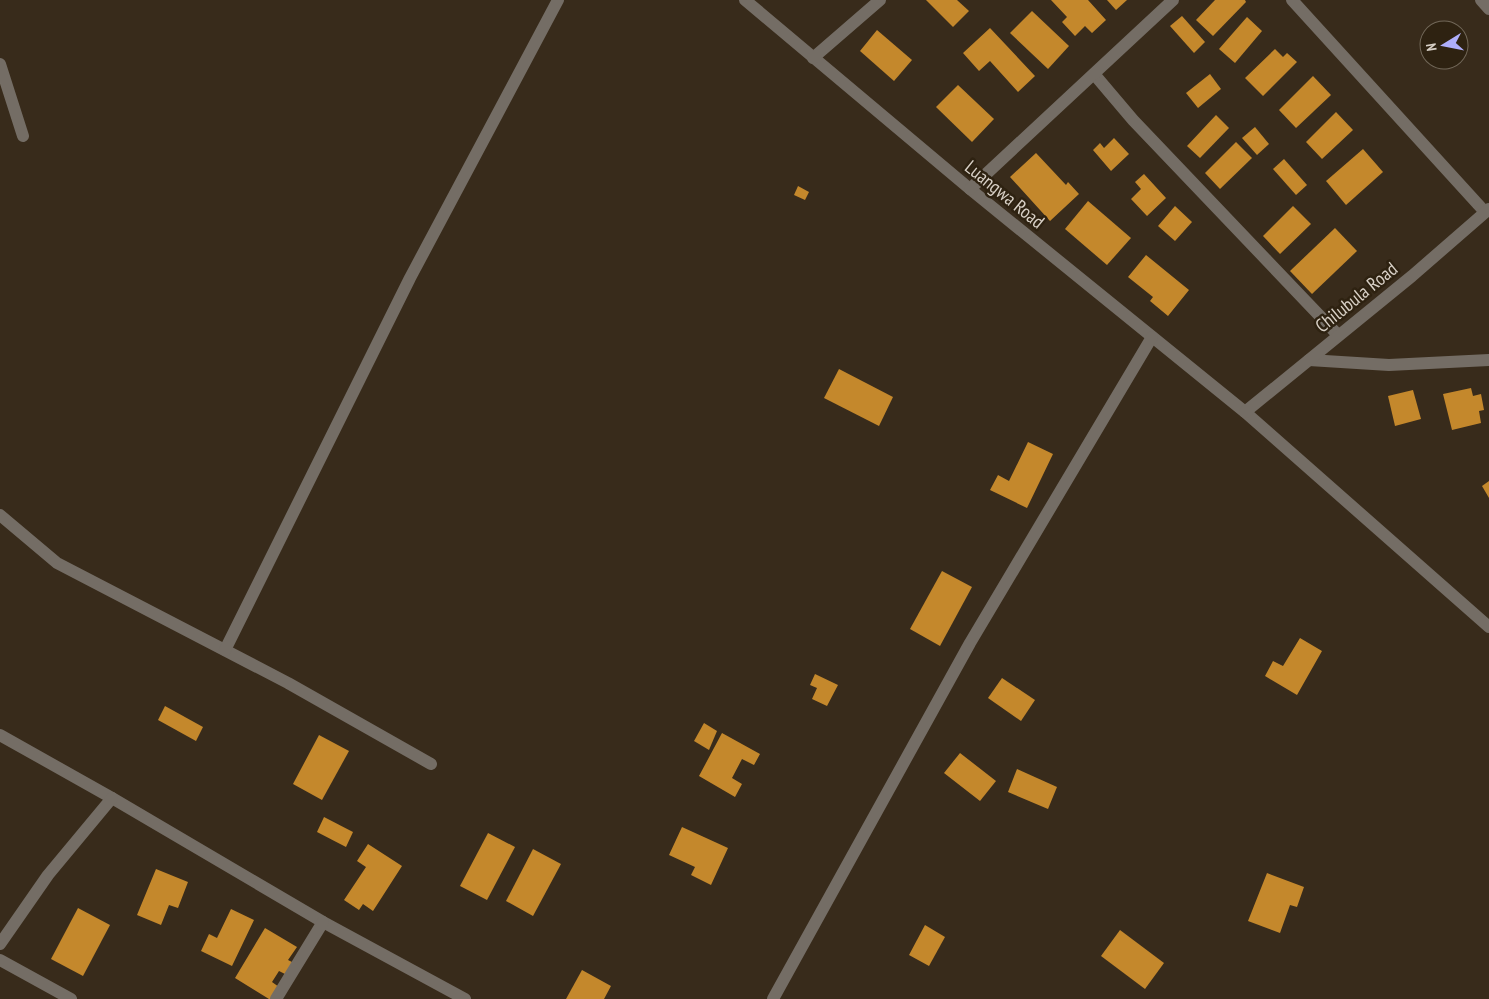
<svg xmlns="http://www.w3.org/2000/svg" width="1489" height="999" viewBox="0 0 1489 999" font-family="'PT Sans Narrow',sans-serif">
<rect width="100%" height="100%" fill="#382b1b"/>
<g fill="#c4882c">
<path d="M 926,0 L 957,0 L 969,11 L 953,27 Z"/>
<path d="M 1051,0 L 1088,0 L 1106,20 L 1092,33 L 1085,26 L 1075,36 L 1062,22 L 1067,17 Z"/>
<path d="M 1107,0 L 1127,0 L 1116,10 Z"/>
<path d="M 1215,0 L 1245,0 L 1246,2 L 1213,36 L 1196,20 Z"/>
<path d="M 1032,11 L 1069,46 L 1048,69 L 1010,33 Z"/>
<path d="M 1182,16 L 1205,42 L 1194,53 L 1170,26 Z"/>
<path d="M 1247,17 L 1262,31 L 1235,63 L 1219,49 Z"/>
<path d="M 990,28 L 1035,76 L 1018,92 L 990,61 L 979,71 L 963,53 Z"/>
<path d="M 877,30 L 912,60 L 894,81 L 860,51 Z"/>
<path d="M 1275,49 L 1283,57 L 1287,53 L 1297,62 L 1263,96 L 1245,78 Z"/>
<path d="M 1210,74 L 1221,89 L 1198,108 L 1186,93 Z"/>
<path d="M 1313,76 L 1331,95 L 1296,128 L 1279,110 Z"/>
<path d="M 958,85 L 994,119 L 972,142 L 936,107 Z"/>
<path d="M 1336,112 L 1353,130 L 1322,159 L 1306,142 Z"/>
<path d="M 1216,115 L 1229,128 L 1200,158 L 1187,146 Z"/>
<path d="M 1255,127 L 1269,144 L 1257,155 L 1242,138 Z"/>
<path d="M 1114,138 L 1129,154 L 1111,171 L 1093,150 L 1100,143 L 1104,148 Z"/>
<path d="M 1236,142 L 1252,158 L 1220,189 L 1205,173 Z"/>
<path d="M 1363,149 L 1383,172 L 1346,205 L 1326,181 Z"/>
<path d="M 1036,153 L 1066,185 L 1068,182 L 1079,194 L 1050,221 L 1010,177 Z"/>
<path d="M 1284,159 L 1307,185 L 1296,195 L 1273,169 Z"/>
<path d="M 1144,174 L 1166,198 L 1147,216 L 1131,199 L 1141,189 L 1135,182 Z"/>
<path d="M 798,186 L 809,192 L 805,200 L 794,195 Z"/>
<path d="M 1088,201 L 1131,238 L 1107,265 L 1065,229 Z"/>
<path d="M 1175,206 L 1192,222 L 1175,241 L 1158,226 Z"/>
<path d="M 1293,206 L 1311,224 L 1280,254 L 1263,236 Z"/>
<path d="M 1335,228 L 1357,251 L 1312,294 L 1290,271 Z"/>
<path d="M 1146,255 L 1189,290 L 1168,316 L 1150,301 L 1153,297 L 1128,277 Z"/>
<path d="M 839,369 L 893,397 L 879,426 L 824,398 Z"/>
<path d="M 1471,388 L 1473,396 L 1481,394 L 1484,410 L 1479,411 L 1481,423 L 1452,430 L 1443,394 Z"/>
<path d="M 1413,390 L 1421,419 L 1395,426 L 1388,396 Z"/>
<path d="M 1028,442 L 1053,454 L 1027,508 L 990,490 L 998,475 L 1009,481 Z"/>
<path d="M 1489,481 L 1489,498 L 1482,486 Z"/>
<path d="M 942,571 L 972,587 L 940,646 L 910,629 Z"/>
<path d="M 1300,638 L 1322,651 L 1297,695 L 1265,676 L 1273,661 L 1283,666 Z"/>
<path d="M 815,674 L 838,685 L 827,706 L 812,699 L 817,688 L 810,685 Z"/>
<path d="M 1002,678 L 1035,700 L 1021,721 L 988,698 Z"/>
<path d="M 165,706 L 203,727 L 196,741 L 158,720 Z"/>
<path d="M 704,723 L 717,731 L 709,750 L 694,741 Z"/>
<path d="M 722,733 L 760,754 L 754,765 L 742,759 L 732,778 L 742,784 L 735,797 L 699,776 Z"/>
<path d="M 319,735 L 349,751 L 322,800 L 293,784 Z"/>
<path d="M 960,753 L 996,781 L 980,801 L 944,773 Z"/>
<path d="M 1017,769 L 1057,787 L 1048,809 L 1008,792 Z"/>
<path d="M 324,817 L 353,832 L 346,847 L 317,832 Z"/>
<path d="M 682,827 L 728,848 L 711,885 L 691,875 L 695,867 L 669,855 Z"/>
<path d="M 488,833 L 515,847 L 487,900 L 460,886 Z"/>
<path d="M 368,844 L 402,866 L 373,911 L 363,904 L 359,910 L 344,900 L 366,867 L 357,861 Z"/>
<path d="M 533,849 L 561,864 L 533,916 L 506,901 Z"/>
<path d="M 156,869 L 188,882 L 178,908 L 169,905 L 161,925 L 137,915 Z"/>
<path d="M 1267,873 L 1304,887 L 1297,907 L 1290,905 L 1280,933 L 1248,921 Z"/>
<path d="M 78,908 L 110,925 L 83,976 L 51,959 Z"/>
<path d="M 231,909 L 254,920 L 232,966 L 201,951 L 209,934 L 217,938 Z"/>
<path d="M 925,925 L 945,937 L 929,966 L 909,955 Z"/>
<path d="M 265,928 L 297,947 L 288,960 L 294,963 L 287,975 L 279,971 L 272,982 L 279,987 L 272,999 L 269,999 L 235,978 Z"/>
<path d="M 1120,930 L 1164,963 L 1145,989 L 1101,956 Z"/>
<path d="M 582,970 L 611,986 L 604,999 L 566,999 Z"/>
</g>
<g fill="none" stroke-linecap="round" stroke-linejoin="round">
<g stroke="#746d65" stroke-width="12">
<path d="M 745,0 L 970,189 L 1245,412 L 1489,627"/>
<path d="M 1292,0 L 1485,212"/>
<path d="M 1481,0 L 1489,9"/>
<path d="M 813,58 L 880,0"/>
<path d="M 0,64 L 23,136"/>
<path d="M 1094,74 L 1133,120 L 1338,335"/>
<path d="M 970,189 L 1173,0"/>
<path d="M 1309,360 L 1389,365 L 1489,360"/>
<path d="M 1245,412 L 1412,276 L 1489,209"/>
<path d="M 0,515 L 57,563 L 288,683 L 431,764"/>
<path d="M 225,650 L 410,278 L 558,0"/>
<path d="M 0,735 L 112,798 L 323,922 L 465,999"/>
<path d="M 0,944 L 48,875 L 112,798"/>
<path d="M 0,960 L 71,999"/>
<path d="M 276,999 L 323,922"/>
<path d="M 773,999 L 970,643 L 1152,337"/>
</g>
</g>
<g text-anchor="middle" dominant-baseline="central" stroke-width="5" stroke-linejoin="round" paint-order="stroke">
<g font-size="19" fill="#d8d0c6" stroke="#2e2211">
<text transform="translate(1005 194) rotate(39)">Luangwa Road</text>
<text transform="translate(1356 297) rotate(-39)">Chilubula Road</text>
</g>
</g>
<g transform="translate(1444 45) rotate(260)"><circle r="24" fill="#2e2211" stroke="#726859"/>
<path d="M0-4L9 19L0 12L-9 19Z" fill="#aeaefb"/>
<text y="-8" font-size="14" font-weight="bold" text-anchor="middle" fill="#d8d0c6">N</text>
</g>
</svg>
